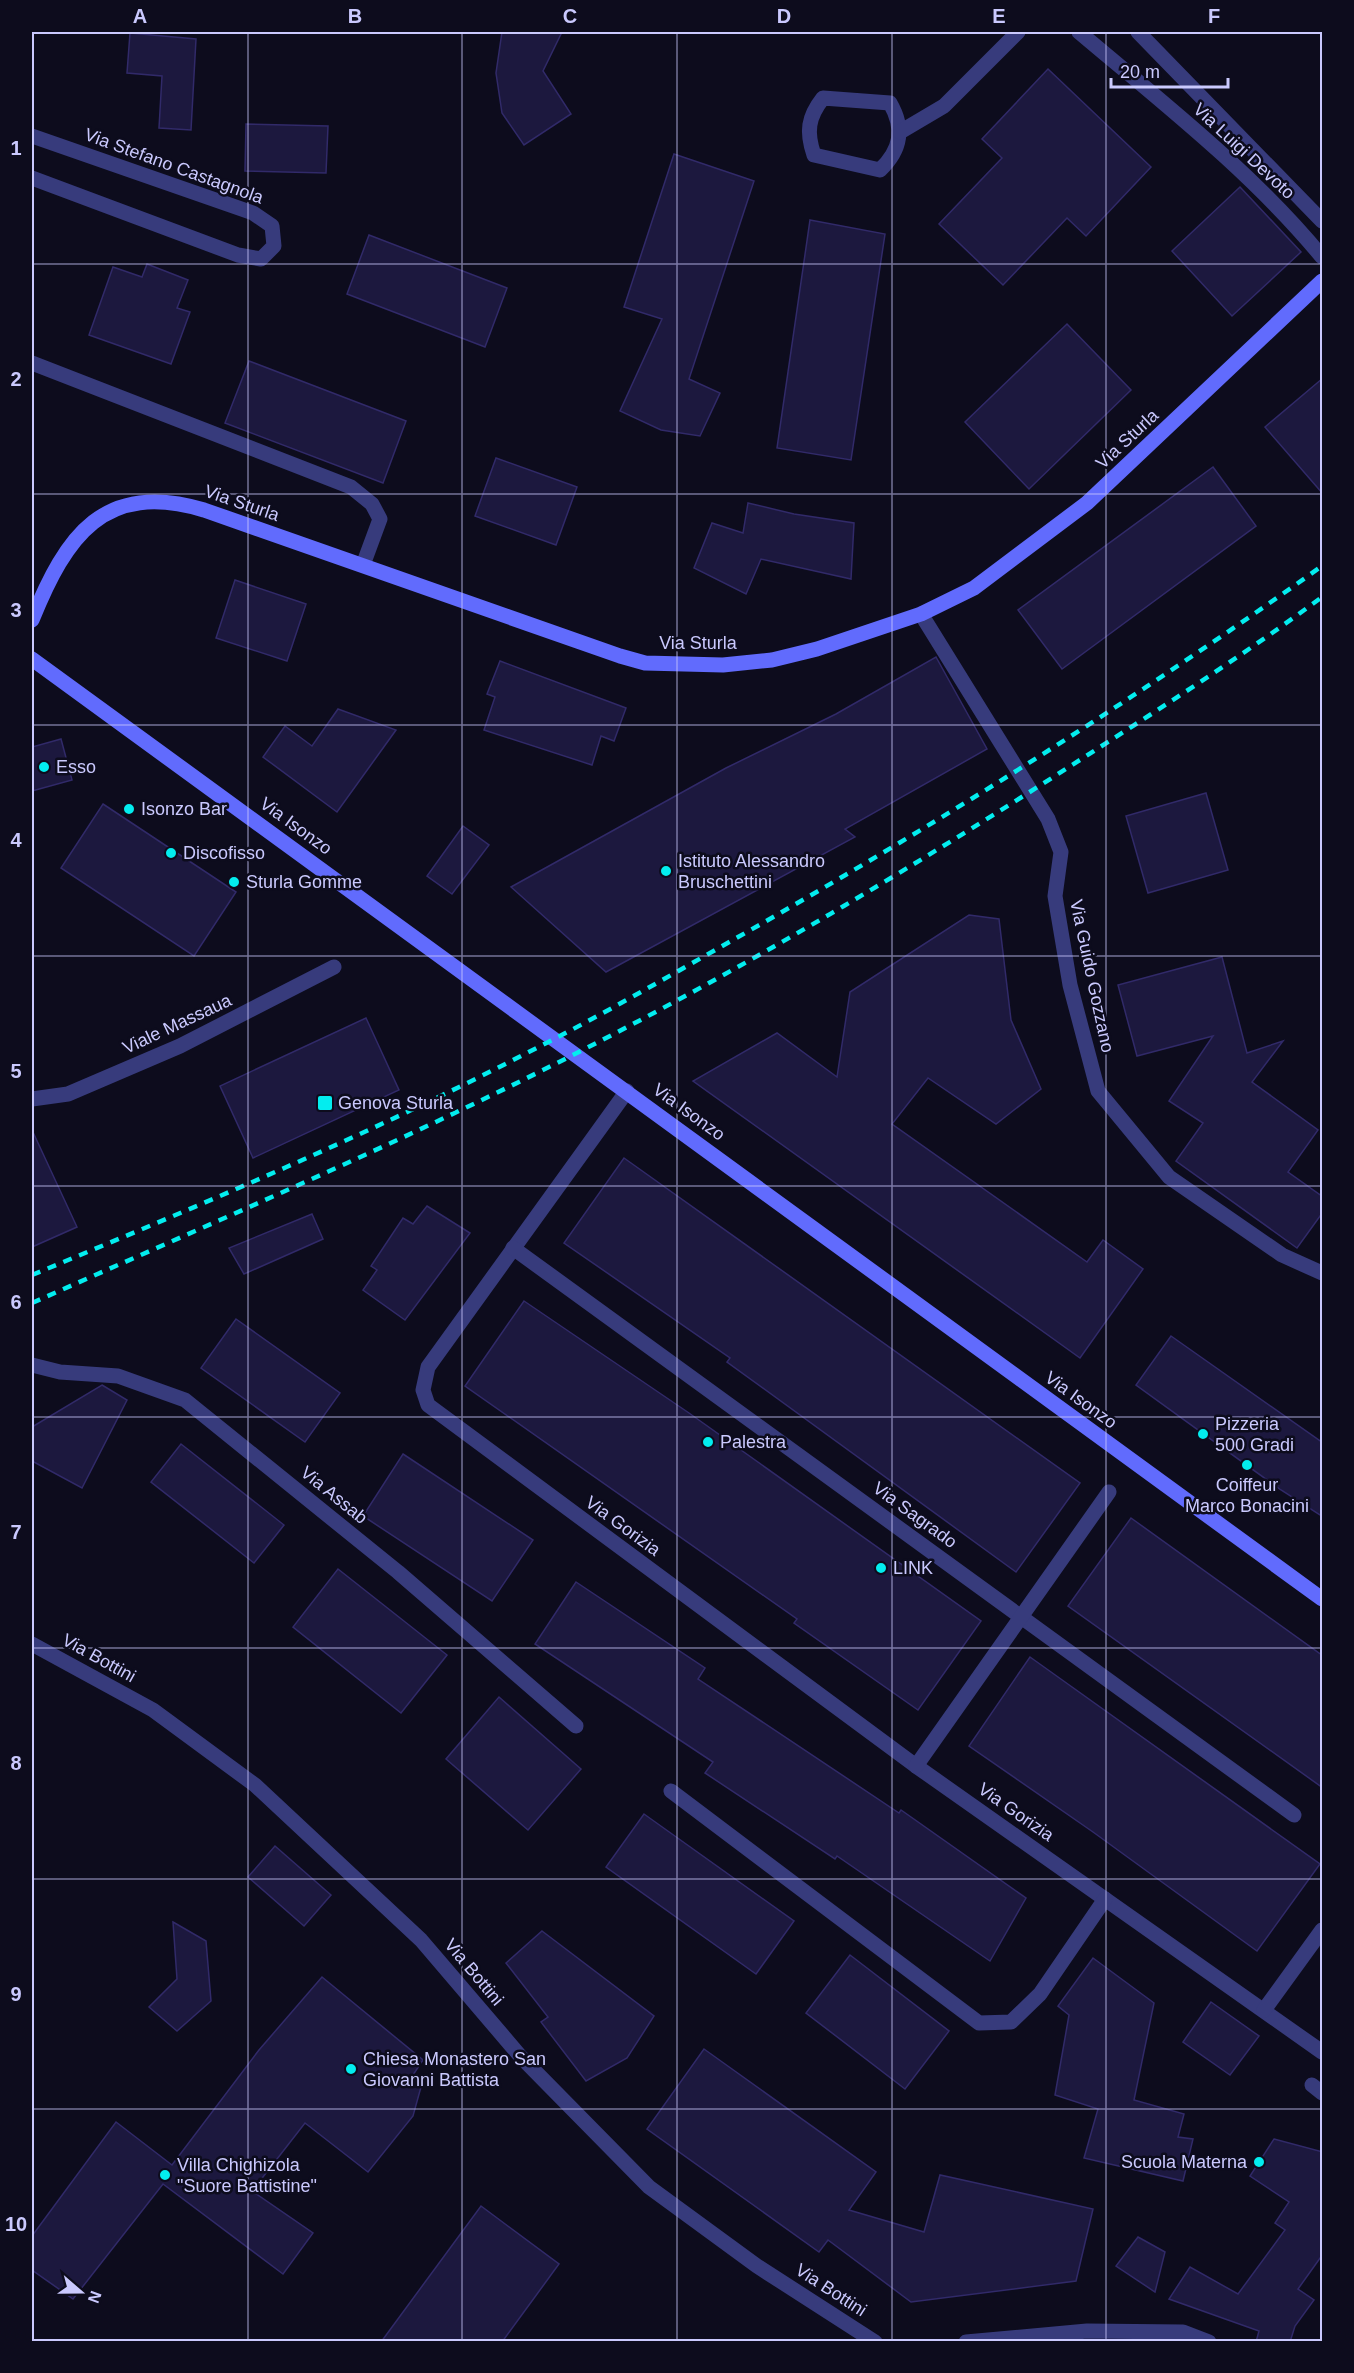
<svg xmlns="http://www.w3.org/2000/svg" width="1354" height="2373" viewBox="0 0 1354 2373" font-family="Arial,sans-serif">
<rect width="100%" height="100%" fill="#0d0c1d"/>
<g fill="#1c183e" stroke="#312a69" stroke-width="1.5">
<path d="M 502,32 L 562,32 L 543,71 L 571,114 L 524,145 L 502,113 L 496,73 Z"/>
<path d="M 130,33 L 196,39 L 191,130 L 159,128 L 162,76 L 127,73 Z"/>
<path d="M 1048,69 L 1151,167 L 1086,236 L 1067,218 L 1003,285 L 939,224 L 1002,158 L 982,139 Z"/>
<path d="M 246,124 L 328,126 L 326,173 L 245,171 Z"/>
<path d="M 674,154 L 754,181 L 689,379 L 720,393 L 700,436 L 661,430 L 620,411 L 662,319 L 624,307 Z"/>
<path d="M 1240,187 L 1301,252 L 1232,316 L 1172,251 Z"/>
<path d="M 810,220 L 885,234 L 851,460 L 777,448 Z"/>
<path d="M 369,235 L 507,288 L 485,347 L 347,294 Z"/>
<path d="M 147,264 L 188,280 L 177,308 L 190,312 L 171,364 L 89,335 L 113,267 L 142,277 Z"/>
<path d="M 1067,324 L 1131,390 L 1029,489 L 965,422 Z"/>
<path d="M 249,361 L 406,421 L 383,483 L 225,423 Z"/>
<path d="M 1323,378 L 1323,494 L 1265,427 Z"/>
<path d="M 496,458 L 577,487 L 556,545 L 475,516 Z"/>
<path d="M 1213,467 L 1256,526 L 1062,669 L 1018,610 Z"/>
<path d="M 748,503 L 794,514 L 854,523 L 851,579 L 761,559 L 746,594 L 694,568 L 712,523 L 743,533 Z"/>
<path d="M 235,580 L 306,604 L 287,661 L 216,638 Z"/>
<path d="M 936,657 L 987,749 L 845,829 L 855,837 L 606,972 L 511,887 L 726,768 L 836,714 Z"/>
<path d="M 500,661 L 626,708 L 614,741 L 601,736 L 592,765 L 484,730 L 495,697 L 487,694 Z"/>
<path d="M 338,709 L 396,730 L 337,812 L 263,757 L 285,726 L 312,746 Z"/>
<path d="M 61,739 L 72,780 L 32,791 L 32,747 Z"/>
<path d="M 1206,793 L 1228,870 L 1148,893 L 1126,816 Z"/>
<path d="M 103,804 L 236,892 L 194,956 L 61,868 Z"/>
<path d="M 463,826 L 489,845 L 452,894 L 427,876 Z"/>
<path d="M 969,915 L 999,919 L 1011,1020 L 1041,1089 L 996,1124 L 928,1078 L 892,1124 L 1087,1262 L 1103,1240 L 1143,1269 L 1080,1358 L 693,1081 L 777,1033 L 837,1077 L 850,992 Z"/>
<path d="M 1222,957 L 1247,1053 L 1283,1041 L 1252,1082 L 1318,1130 L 1288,1172 L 1323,1197 L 1323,1212 L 1297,1248 L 1176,1161 L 1203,1123 L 1169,1101 L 1213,1036 L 1137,1056 L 1118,985 Z"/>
<path d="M 366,1018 L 399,1090 L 253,1158 L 220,1086 Z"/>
<path d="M 32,1130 L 77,1227 L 32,1247 Z"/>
<path d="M 624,1158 L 1080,1483 L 1016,1572 L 727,1362 L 730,1358 L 564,1243 Z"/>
<path d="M 427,1206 L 470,1233 L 405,1320 L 363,1290 L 377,1270 L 371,1266 L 403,1218 L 413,1224 Z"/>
<path d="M 312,1214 L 323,1239 L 244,1274 L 229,1248 Z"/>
<path d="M 524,1301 L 689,1413 L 981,1621 L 918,1710 L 794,1623 L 797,1619 L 465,1386 Z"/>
<path d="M 236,1319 L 340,1393 L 305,1442 L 201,1368 Z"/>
<path d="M 1171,1336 L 1323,1443 L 1323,1517 L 1281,1490 L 1136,1385 Z"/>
<path d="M 102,1385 L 127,1400 L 82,1488 L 32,1461 L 32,1427 Z"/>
<path d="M 181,1444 L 284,1525 L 254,1563 L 151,1482 Z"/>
<path d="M 403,1454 L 533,1540 L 492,1601 L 363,1516 Z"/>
<path d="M 1131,1518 L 1323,1656 L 1323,1788 L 1068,1606 Z"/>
<path d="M 338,1569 L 447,1655 L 401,1713 L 293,1627 Z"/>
<path d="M 576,1582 L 705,1668 L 698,1679 L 899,1813 L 901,1810 L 1026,1898 L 990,1961 L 837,1856 L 835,1859 L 705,1773 L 713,1762 L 535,1644 Z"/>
<path d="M 1030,1657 L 1320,1864 L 1257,1951 L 1093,1832 L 969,1746 Z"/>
<path d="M 499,1697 L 581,1769 L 528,1830 L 446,1759 Z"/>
<path d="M 644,1814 L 794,1921 L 756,1974 L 606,1867 Z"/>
<path d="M 275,1846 L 331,1895 L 304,1926 L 248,1877 Z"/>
<path d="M 173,1922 L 206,1941 L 211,2001 L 177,2031 L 149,2007 L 177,1979 Z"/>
<path d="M 542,1931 L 654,2016 L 627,2058 L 586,2081 L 541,2022 L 548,2017 L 506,1963 Z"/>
<path d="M 850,1955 L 949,2031 L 905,2089 L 806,2013 Z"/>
<path d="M 1093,1958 L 1154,2003 L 1134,2100 L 1184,2114 L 1178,2137 L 1193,2139 L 1183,2181 L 1084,2158 L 1098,2109 L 1055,2095 L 1069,2015 L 1058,2006 Z"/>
<path d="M 322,1977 L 423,2060 L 411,2078 L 421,2087 L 413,2116 L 368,2172 L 305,2123 L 252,2191 L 313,2233 L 283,2274 L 163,2184 L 73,2299 L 32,2270 L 32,2236 L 116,2122 L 172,2165 L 259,2050 Z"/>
<path d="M 1211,2002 L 1259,2036 L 1230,2075 L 1183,2042 Z"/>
<path d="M 704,2049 L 876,2172 L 849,2210 L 924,2232 L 940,2175 L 1093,2209 L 1076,2281 L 911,2302 L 828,2240 L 819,2252 L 647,2129 Z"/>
<path d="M 1274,2139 L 1323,2152 L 1323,2254 L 1298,2289 L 1314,2300 L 1295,2326 L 1290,2342 L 1256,2342 L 1259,2331 L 1169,2299 L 1190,2267 L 1238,2294 L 1285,2230 L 1275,2223 L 1289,2202 L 1250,2176 Z"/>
<path d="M 481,2206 L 559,2264 L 502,2342 L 381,2342 Z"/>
<path d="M 1138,2237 L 1165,2252 L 1155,2292 L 1116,2266 Z"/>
</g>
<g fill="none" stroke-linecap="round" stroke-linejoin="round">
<g stroke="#373b7c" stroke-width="15">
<path d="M 1079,32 C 1163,103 1252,172 1322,257"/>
<path d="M 1138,32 L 1322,221"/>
<path d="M 823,98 L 890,103 C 905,129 901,150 880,170 L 814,155 C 806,132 808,117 823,98 Z"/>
<path d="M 900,132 L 944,106 L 1018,32"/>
<path d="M 32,136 L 253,213 L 272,226 L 274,246 L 261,259 L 238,255 L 32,178"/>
<path d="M 32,363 L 351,487 L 372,504 L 380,519 L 363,565"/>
<path d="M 921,614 L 1048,819 L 1061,852 L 1055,896 L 1070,985 L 1098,1091 L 1169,1177 L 1282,1255 L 1322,1273"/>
<path d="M 627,1091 L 428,1367 L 423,1390 L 428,1405 L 916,1766 L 1322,2052"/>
<path d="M 32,1099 L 68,1094 L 180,1046 L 334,967"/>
<path d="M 513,1248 L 1294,1815"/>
<path d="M 32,1365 L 60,1372 L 118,1376 L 185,1400 L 398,1572 L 576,1726"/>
<path d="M 32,1644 L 153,1710 L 255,1785 L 421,1940 L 521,2057 L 649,2187 L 757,2266 L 875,2342"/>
<path d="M 916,1766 L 1109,1492"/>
<path d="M 671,1791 L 979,2023 L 1011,2022 L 1040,1994 L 1105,1899"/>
<path d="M 1264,2010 L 1322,1930"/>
<path d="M 1312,2085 L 1322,2093"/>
<path d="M 966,2342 L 1087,2331 L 1183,2332 L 1209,2342"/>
</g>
<g stroke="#616bfd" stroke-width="15">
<path d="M 32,620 C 66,536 104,480 204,510 L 620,656 L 645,663 L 723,665 L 772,660 L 817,649 L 921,614 L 974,588 L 1087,503 L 1322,281"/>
<path d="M 32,659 L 1322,1599"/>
</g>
<g stroke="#03edef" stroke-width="4.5" stroke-dasharray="9 8" stroke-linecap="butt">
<path d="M 32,1275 C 196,1207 361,1138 519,1057 C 597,1018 671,975 747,932 C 944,820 1137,698 1322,566"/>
<path d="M 32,1303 C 201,1228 372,1155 537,1073 C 717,984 889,882 1058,774 C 1147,717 1237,660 1322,597"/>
</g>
</g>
<path fill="none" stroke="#cac9fe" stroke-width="1.5" stroke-opacity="0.55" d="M 248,32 L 248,2342M 462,32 L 462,2342M 677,32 L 677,2342M 892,32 L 892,2342M 1106,32 L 1106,2342M 32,264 L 1322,264M 32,494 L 1322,494M 32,725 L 1322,725M 32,956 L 1322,956M 32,1186 L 1322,1186M 32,1417 L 1322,1417M 32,1648 L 1322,1648M 32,1879 L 1322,1879M 32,2109 L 1322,2109"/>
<g fill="#03edef" stroke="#0d0c1d" stroke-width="2">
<circle cx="44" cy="767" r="6"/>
<circle cx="129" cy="809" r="6"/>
<circle cx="171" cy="853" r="6"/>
<circle cx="666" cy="871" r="6"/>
<circle cx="234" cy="882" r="6"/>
<rect x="317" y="1095" width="16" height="16" rx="3"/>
<circle cx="1203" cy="1434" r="6"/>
<circle cx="708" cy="1442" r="6"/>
<circle cx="1247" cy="1465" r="6"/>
<circle cx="881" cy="1568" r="6"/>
<circle cx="351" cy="2069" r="6"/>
<circle cx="1259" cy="2162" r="6"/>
<circle cx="165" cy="2175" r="6"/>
</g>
<g text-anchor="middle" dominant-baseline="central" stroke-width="5" stroke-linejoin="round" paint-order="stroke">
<g font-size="18" fill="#cac9fe" stroke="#0d0c1d">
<text transform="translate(1244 151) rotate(43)">Via Luigi Devoto</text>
<text transform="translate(174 166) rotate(20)">Via Stefano Castagnola</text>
<text transform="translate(1127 439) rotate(-43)">Via Sturla</text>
<text transform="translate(242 503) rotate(19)">Via Sturla</text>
<text x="698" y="643">Via Sturla</text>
<text transform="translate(296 826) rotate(36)">Via Isonzo</text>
<text transform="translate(1092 976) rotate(78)">Via Guido Gozzano</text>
<text transform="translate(177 1024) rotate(-25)">Viale Massaua</text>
<text transform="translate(689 1112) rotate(36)">Via Isonzo</text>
<text transform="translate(1081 1400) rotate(36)">Via Isonzo</text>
<text transform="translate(334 1495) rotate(39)">Via Assab</text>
<text transform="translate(915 1515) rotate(36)">Via Sagrado</text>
<text transform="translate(623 1526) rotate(36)">Via Gorizia</text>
<text transform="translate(99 1658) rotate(29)">Via Bottini</text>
<text transform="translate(1016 1812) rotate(35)">Via Gorizia</text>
<text transform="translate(474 1972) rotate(50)">Via Bottini</text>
<text transform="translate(831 2290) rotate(33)">Via Bottini</text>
</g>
<g font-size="18" fill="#cac9fe" stroke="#0d0c1d" text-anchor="start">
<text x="56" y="767">Esso</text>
<text x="141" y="809">Isonzo Bar</text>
<text x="183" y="853">Discofisso</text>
<text x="678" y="861">Istituto Alessandro<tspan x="678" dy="21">Bruschettini</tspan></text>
<text x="246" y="882">Sturla Gomme</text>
<text x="338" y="1103">Genova Sturla</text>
<text x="1215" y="1424">Pizzeria<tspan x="1215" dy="21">500 Gradi</tspan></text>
<text x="720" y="1442">Palestra</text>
<text x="1247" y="1485" text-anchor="middle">Coiffeur<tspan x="1247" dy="21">Marco Bonacini</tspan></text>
<text x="893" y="1568">LINK</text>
<text x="363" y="2059">Chiesa Monastero San<tspan x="363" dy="21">Giovanni Battista</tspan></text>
<text x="1247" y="2162" text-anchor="end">Scuola Materna</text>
<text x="177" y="2165">Villa Chighizola<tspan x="177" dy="21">"Suore Battistine"</tspan></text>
</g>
</g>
<rect width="1354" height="2373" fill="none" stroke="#0d0c1d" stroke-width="66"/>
<g transform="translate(81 2292) rotate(110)" stroke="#0d0c1d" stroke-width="4.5" paint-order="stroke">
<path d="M0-4.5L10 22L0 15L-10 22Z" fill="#cac9fe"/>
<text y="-9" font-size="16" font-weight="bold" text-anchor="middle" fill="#cac9fe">N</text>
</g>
<path d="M1111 78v9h117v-9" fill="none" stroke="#cac9fe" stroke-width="3"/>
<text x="1120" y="78" font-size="18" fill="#cac9fe" stroke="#0d0c1d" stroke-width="4.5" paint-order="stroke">20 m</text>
<rect x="33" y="33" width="1288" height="2307" fill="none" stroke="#cac9fe" stroke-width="2"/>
<g font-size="20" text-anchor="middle" font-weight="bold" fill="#cac9fe">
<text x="140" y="23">A</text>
<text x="355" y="23">B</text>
<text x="570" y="23">C</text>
<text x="784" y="23">D</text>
<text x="999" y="23">E</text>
<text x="1214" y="23">F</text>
<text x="16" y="155">1</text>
<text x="16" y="386">2</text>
<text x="16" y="617">3</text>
<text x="16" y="847">4</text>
<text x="16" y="1078">5</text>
<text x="16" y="1309">6</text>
<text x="16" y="1539">7</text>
<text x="16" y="1770">8</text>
<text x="16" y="2001">9</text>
<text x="16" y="2231">10</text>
</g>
</svg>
